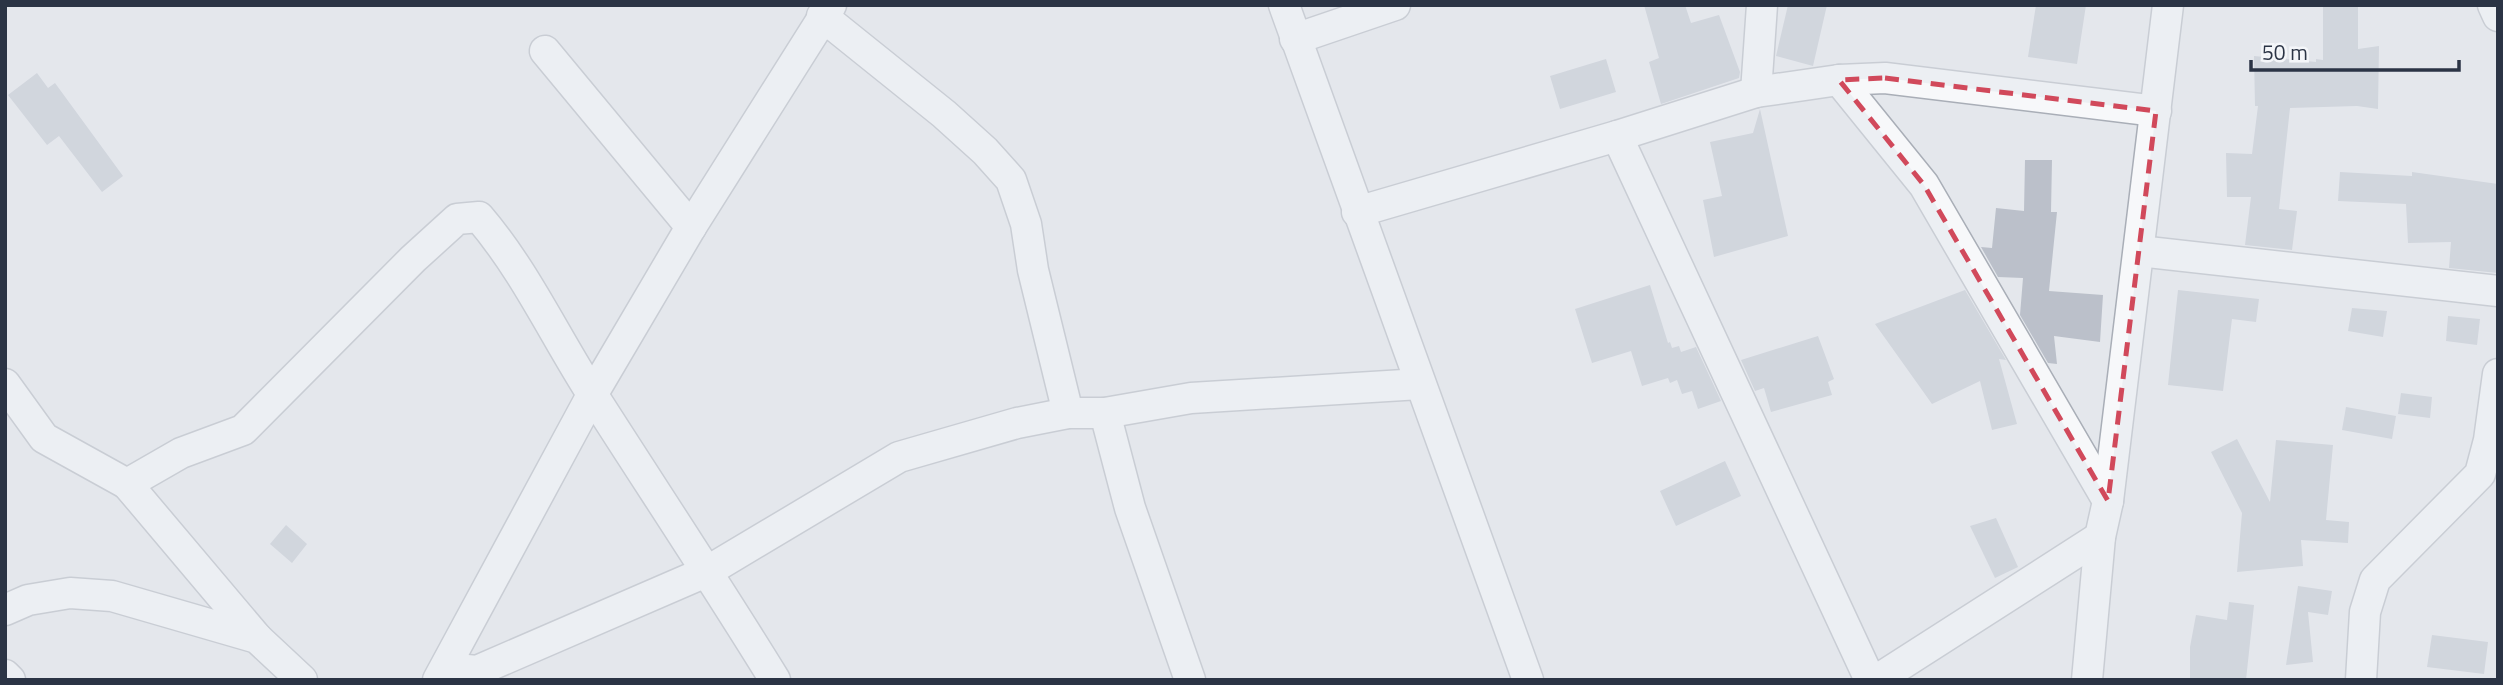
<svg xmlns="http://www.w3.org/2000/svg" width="2503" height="685" viewBox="0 0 2503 685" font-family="'Titillium Web',sans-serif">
<rect width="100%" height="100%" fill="#e4e7ec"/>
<g fill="#bbc0ca">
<path d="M 1644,5 L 1685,5 L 1691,23 L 1719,15 L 1740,72 L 1739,78 L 1661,104 L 1649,62 L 1659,58 Z"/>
<path d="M 1788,5 L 1827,5 L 1813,66 L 1776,56 Z"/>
<path d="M 2036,5 L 2086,5 L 2077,64 L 2028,57 Z"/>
<path d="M 2323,5 L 2358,5 L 2358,49 L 2379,46 L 2378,109 L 2357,106 L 2290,108 L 2279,209 L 2297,211 L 2292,250 L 2245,245 L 2251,197 L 2227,197 L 2226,153 L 2252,154 L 2258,106 L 2255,106 L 2254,56 L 2316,62 L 2316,59 L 2323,60 Z"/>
<path d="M 1606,59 L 1616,92 L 1560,109 L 1550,76 Z"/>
<path d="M 37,73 L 48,88 L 55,83 L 123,176 L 102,192 L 59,136 L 47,145 L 8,95 Z"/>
<path d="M 1760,109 L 1788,236 L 1714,257 L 1703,200 L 1722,196 L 1710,142 L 1753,133 Z"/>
<path d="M 2025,160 L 2052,160 L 2051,212 L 2057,212 L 2049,291 L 2103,295 L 2100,342 L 2054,336 L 2057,364 L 2048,363 L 2020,315 L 2023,278 L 1998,277 L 1981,247 L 1992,248 L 1996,208 L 2024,211 Z"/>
<path d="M 2340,172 L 2412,176 L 2412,172 L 2498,184 L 2498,273 L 2449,268 L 2451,242 L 2408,243 L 2406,204 L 2338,201 Z"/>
<path d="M 1650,285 L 1668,343 L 1670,342 L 1672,348 L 1679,346 L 1681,352 L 1696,347 L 1721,401 L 1698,409 L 1692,391 L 1682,394 L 1677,380 L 1670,383 L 1668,378 L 1642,386 L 1631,351 L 1592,363 L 1575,309 Z"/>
<path d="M 1965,290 L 2006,360 L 1999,359 L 2017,424 L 1992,430 L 1980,381 L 1932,404 L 1875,324 Z"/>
<path d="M 2178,290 L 2259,299 L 2256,322 L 2232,319 L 2223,391 L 2168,385 Z"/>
<path d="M 2352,308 L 2387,311 L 2383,337 L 2348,331 Z"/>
<path d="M 2448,316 L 2480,319 L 2477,345 L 2446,341 Z"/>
<path d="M 1818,336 L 1834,379 L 1828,382 L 1832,395 L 1771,412 L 1764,388 L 1755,391 L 1741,360 Z"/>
<path d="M 2401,393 L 2432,397 L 2430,418 L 2398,414 Z"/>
<path d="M 2346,407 L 2396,416 L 2392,439 L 2342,430 Z"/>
<path d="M 2237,439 L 2270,502 L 2276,440 L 2333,445 L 2326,520 L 2349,522 L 2348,543 L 2301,540 L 2303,566 L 2237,572 L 2242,513 L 2211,452 Z"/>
<path d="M 1725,461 L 1741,496 L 1676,526 L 1660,491 Z"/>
<path d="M 1996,518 L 2018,567 L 1995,578 L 1970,526 Z"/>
<path d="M 286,525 L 307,544 L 292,563 L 270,544 Z"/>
<path d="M 2298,586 L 2332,591 L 2328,615 L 2308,612 L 2313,662 L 2286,665 Z"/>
<path d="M 2229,602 L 2254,605 L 2246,680 L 2190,680 L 2190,647 L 2196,615 L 2227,620 Z"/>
<path d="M 2432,635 L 2488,642 L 2484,674 L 2427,667 Z"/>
</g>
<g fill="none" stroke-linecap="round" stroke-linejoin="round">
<defs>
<g id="minor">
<path d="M 1284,5 L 1528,680"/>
<path d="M 2493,5 L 2498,16"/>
<path d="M 822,16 L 944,114 L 985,151 L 1011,180 L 1026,224 L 1033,270 L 1068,413"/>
<path d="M 1295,39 L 1395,5"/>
<path d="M 545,51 L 691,227"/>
<path d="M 1839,80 L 1924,185 L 2108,501"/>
<path d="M 1756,92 L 1762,5"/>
<path d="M 1617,136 L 1870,680"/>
<path d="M 1357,212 L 1617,136 L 1756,92 L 1839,80 L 1885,78 L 2156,111"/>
<path d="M 2139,251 L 2498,291"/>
<path d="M 5,384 L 44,438 L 127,484"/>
<path d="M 1105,413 L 1130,508 L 1190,680"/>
<path d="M 5,610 L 28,600 L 70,593 L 112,596 L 257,638 L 302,680"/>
<path d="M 257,638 L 127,484 L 181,453 L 243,430 L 413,259 L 457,219 L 479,217 C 526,272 555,337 594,397 C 654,491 716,584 775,680"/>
<path d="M 446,668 L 477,671 L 708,571 L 899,457 L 1017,423 L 1068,413 L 1105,413 L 1191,398 L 1420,384"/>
<path d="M 5,675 L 10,680"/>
<path d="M 438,680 L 592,395 L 691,227 L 831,5"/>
<path d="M 1877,680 L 2100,537"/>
<path d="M 2087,680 L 2100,537 L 2108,501 L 2168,5"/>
<path d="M 2361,680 L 2365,612 L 2375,580 L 2480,474 L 2489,440 L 2498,374"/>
</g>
</defs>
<use href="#minor" stroke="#a9aeb7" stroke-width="33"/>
<use href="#minor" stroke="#f7f8fa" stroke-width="30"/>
</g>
<path d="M0 0H2503V685H0ZM 1885,78 L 2156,111 L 2108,501 L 1924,185 L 1839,80 Z" fill="#e4e7ec" fill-opacity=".55" fill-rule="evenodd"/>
<path fill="none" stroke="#d1495b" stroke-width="5" stroke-dasharray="14 9" stroke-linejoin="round" d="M 1885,78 L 2156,111 L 2108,501 L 1924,185 L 1839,80 Z"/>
<rect width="2503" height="685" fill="none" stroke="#2b3445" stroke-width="14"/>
<path d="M2251 60v10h208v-10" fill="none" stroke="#2b3445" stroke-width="3.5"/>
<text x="2262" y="60" font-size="21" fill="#2b3445" stroke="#f4f6f9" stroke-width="5" paint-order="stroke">50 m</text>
</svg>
